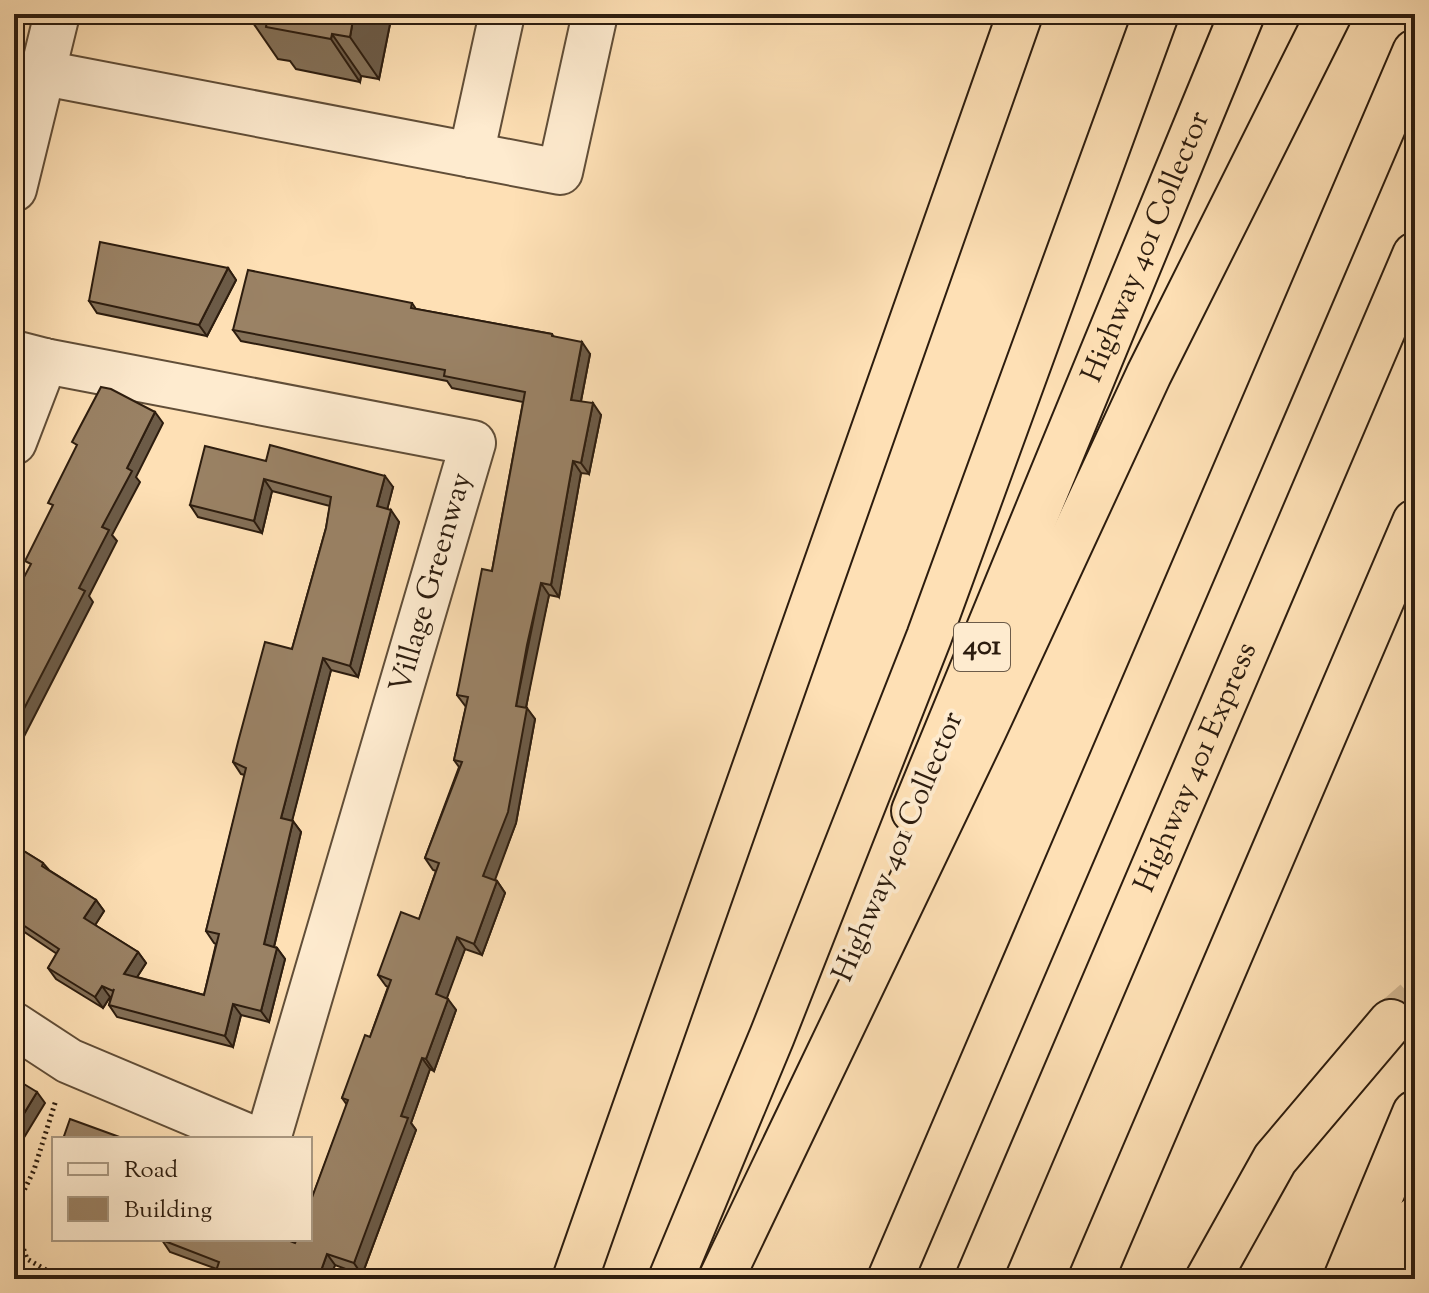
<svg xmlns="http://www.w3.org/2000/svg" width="1429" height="1293" viewBox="0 0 1429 1293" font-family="'Sorts Mill Goudy',serif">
<rect width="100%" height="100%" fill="#fee0b5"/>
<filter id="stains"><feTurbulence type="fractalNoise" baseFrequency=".0025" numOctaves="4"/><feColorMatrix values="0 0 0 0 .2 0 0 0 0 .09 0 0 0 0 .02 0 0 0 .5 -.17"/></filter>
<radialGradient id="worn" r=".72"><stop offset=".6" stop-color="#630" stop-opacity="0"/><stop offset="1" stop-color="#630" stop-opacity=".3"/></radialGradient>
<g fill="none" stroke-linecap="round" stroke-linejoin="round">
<path stroke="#d4b994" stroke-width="44" stroke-dasharray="44 22" stroke-linecap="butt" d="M 1391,1022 L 1415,1001"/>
<defs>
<g id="minor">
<path d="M 44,73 L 560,172 L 595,14"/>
<path d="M 471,155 L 502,14"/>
<path d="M 14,189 L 57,14"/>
<path d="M 14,353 L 45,361 L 473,443 L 268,1139"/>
<path d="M 14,442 L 45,361"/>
<path d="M 14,1025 L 69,1061 L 254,1139"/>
</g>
<g id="highway">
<path id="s1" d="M 914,811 L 1242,14"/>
<path d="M 575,1279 L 1020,14"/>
<path d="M 671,1279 L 772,1036 L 929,637 L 1156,14"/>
<path d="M 721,1279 L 984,730 L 1149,374 L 1329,14"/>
<path d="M 890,1279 L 1415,52"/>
<path id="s2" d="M 978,1279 L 1415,255"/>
<path d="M 1091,1279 L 1415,522"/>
<path d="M 1208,1279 L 1275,1159 L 1391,1022"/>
<path d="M 1346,1279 L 1415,1113"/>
<path d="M 1387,1279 L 1415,1220"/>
</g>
</defs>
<use href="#minor" stroke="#614e38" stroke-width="48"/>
<use href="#highway" stroke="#2d1d0f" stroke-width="48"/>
<g stroke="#2d1d0f" stroke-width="5" stroke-dasharray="2 4" stroke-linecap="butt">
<path d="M 14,1211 L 34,1170 L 56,1100"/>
<path d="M 14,1221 L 27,1259 L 62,1279"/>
</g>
<use href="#minor" stroke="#feebcf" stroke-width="44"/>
<use href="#highway" stroke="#fee0b5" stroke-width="44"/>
</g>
<g fill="#847057" stroke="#2d1d0f" stroke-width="2">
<path d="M 392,14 L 379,79 L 361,76 L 360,82 L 296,69 L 290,61 L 278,59 L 249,17 Z"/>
<path d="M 228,268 L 236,280 L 207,336 L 97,313 L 89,301 Z"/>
<path d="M 412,303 L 416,309 L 552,334 L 554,337 L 590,354 L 581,401 L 601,415 L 589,474 L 581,473 L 559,597 L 549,595 L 535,657 L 526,708 L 535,719 L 516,823 L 494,880 L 497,881 L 505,893 L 482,955 L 465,949 L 446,998 L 456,1010 L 434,1071 L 430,1069 L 411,1123 L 416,1130 L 362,1275 L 335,1265 L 330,1279 L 216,1279 L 214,1277 L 217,1269 L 170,1252 L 162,1240 L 295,1243 L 347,1105 L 342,1098 L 370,1037 L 388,987 L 386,986 L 378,975 L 419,919 L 436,871 L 433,870 L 425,858 L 459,767 L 454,760 L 466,707 L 457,695 L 492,571 L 523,402 L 452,388 L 447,381 L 241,341 L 233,330 Z"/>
<path d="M 266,461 L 393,487 L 387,509 L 399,522 L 358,677 L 331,670 L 292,820 L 301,832 L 274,947 L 277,948 L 285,959 L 269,1022 L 241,1015 L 233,1047 L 117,1017 L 109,1005 L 111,998 L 110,997 L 103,1008 L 56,979 L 48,968 L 57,954 L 14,925 L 14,845 L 43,863 L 49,870 L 96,900 L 104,911 L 95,925 L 138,952 L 146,963 L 137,977 L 204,995 L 216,944 L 214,943 L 206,931 L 245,775 L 241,774 L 233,762 L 292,649 L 326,528 L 330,506 L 272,491 L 262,533 L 198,517 L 190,505 Z"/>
</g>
<g fill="#6c5b47" stroke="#2d1d0f" stroke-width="2">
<path d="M 354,14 L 392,14 L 379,79 L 350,37 Z"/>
<path d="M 332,34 L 361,76 L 360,82 L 331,39 Z"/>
<path d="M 228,268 L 236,280 L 207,336 L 199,325 Z"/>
<path d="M 582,342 L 590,354 L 579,411 L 571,400 Z"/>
<path d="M 593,403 L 601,415 L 589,474 L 581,463 Z"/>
<path d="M 155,412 L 163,423 L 136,477 L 140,482 L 112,535 L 117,541 L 89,596 L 93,602 L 16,752 L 14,750 L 14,728 L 102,527 L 127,468 Z"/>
<path d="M 573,461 L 581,473 L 559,597 L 551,585 Z"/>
<path d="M 385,476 L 393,487 L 385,518 L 377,506 Z"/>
<path d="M 264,479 L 272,491 L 262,533 L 254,521 Z"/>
<path d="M 391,510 L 399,522 L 358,677 L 350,666 Z"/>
<path d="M 541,583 L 549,595 L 524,717 L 516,706 Z"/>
<path d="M 323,658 L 331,670 L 290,829 L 281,818 Z"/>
<path d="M 527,708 L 535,719 L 516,823 L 492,888 L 483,876 Z"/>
<path d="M 293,821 L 301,832 L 272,955 L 264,944 Z"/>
<path d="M 497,881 L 505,893 L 482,955 L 474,944 Z"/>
<path d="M 96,900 L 104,911 L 92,930 L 84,918 Z"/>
<path d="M 457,937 L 465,949 L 444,1006 L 436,994 Z"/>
<path d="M 277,948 L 285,959 L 269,1022 L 261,1011 Z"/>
<path d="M 138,952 L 146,963 L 132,985 L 124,974 Z"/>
<path d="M 102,986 L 110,997 L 103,1008 L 95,997 Z"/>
<path d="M 448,999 L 456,1010 L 434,1071 L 426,1059 Z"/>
<path d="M 233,1004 L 241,1015 L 233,1047 L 225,1036 Z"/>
<path d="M 422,1058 L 430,1069 L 411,1123 L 416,1130 L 362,1275 L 354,1263 L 401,1116 Z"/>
<path d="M 37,1092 L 45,1103 L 14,1154 L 14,1130 Z"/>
<path d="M 327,1254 L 335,1265 L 330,1279 L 318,1279 Z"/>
</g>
<g fill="#9a8265" stroke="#2d1d0f" stroke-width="2">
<path d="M 249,14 L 354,14 L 350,37 L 332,34 L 331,39 L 266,27 L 267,20 L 249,17 Z"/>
<path d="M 100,242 L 228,268 L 199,325 L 89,301 Z"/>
<path d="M 248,270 L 412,303 L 411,308 L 552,334 L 552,336 L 582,342 L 571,400 L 593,403 L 581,463 L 573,461 L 551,585 L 541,583 L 527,645 L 516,706 L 527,708 L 508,812 L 483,876 L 497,881 L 474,944 L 457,937 L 436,994 L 448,999 L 426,1059 L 422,1058 L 401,1116 L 408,1118 L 354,1263 L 327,1254 L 318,1279 L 220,1279 L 214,1277 L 219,1262 L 162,1240 L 162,1239 L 285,1239 L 295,1243 L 297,1239 L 310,1239 L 310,1203 L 348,1100 L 342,1098 L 365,1035 L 370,1037 L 391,980 L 378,975 L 401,912 L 419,919 L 439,863 L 425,858 L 462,762 L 454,760 L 468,697 L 457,695 L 482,569 L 492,571 L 525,392 L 444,376 L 445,370 L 233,330 Z"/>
<path d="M 101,387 L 111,389 L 155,412 L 127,468 L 132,471 L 102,527 L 109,530 L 79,588 L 85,591 L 14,728 L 14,596 L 31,564 L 25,561 L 53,505 L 48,503 L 77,445 L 72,442 Z"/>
<path d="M 270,445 L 385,476 L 377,506 L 391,510 L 350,666 L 323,658 L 281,818 L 293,821 L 264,944 L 277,948 L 261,1011 L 233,1004 L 225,1036 L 109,1005 L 114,989 L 113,991 L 102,986 L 95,997 L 48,968 L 59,949 L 14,919 L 14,845 L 43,863 L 42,866 L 96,900 L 84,918 L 138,952 L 124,974 L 204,995 L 219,934 L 206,931 L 246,768 L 233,762 L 238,742 L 265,642 L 292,649 L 326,528 L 331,497 L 264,479 L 254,521 L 190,505 L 205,446 L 266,461 Z"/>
<path d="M 14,1078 L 37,1092 L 14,1130 Z"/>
<path d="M 70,1119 L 125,1139 L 63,1139 Z"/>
</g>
<g text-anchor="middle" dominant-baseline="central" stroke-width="8" stroke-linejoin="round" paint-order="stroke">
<rect fill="#feebcf" stroke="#6c5b49" stroke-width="2" x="954" y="623" width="56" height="48" rx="6"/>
<g font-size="28" font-weight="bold" fill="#2d1d0f">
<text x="982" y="647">401</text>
</g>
<g font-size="30" fill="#2d1d0f" stroke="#feebcf">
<text stroke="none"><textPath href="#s1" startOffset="610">Highway 401 Collector</textPath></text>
<text transform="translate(432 583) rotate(-74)">Village Greenway</text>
<text stroke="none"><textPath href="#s2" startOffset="556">Highway 401 Express</textPath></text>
<text transform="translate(899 847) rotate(-67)">Highway 401 Collector</text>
</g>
</g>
<rect width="1429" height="1293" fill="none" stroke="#fee0b5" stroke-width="48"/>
<rect x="16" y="16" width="1397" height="1261" fill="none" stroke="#2d1d0f" stroke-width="4"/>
<rect x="24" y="24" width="1381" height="1245" fill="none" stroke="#2d1d0f" stroke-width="2"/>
<rect x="52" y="1137" width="260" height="104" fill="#feebcf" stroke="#aa9982" stroke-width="2"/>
<rect x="68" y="1163" width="40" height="12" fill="#feebcf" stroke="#aa9982" stroke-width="2"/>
<text x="124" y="1177" font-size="24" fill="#2d1d0f">Road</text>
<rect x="68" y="1197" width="40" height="24" fill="#9a8265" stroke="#aa9982" stroke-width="2"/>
<text x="124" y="1217" font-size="24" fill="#2d1d0f">Building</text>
<rect width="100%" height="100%" filter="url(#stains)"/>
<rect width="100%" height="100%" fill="url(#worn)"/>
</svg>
